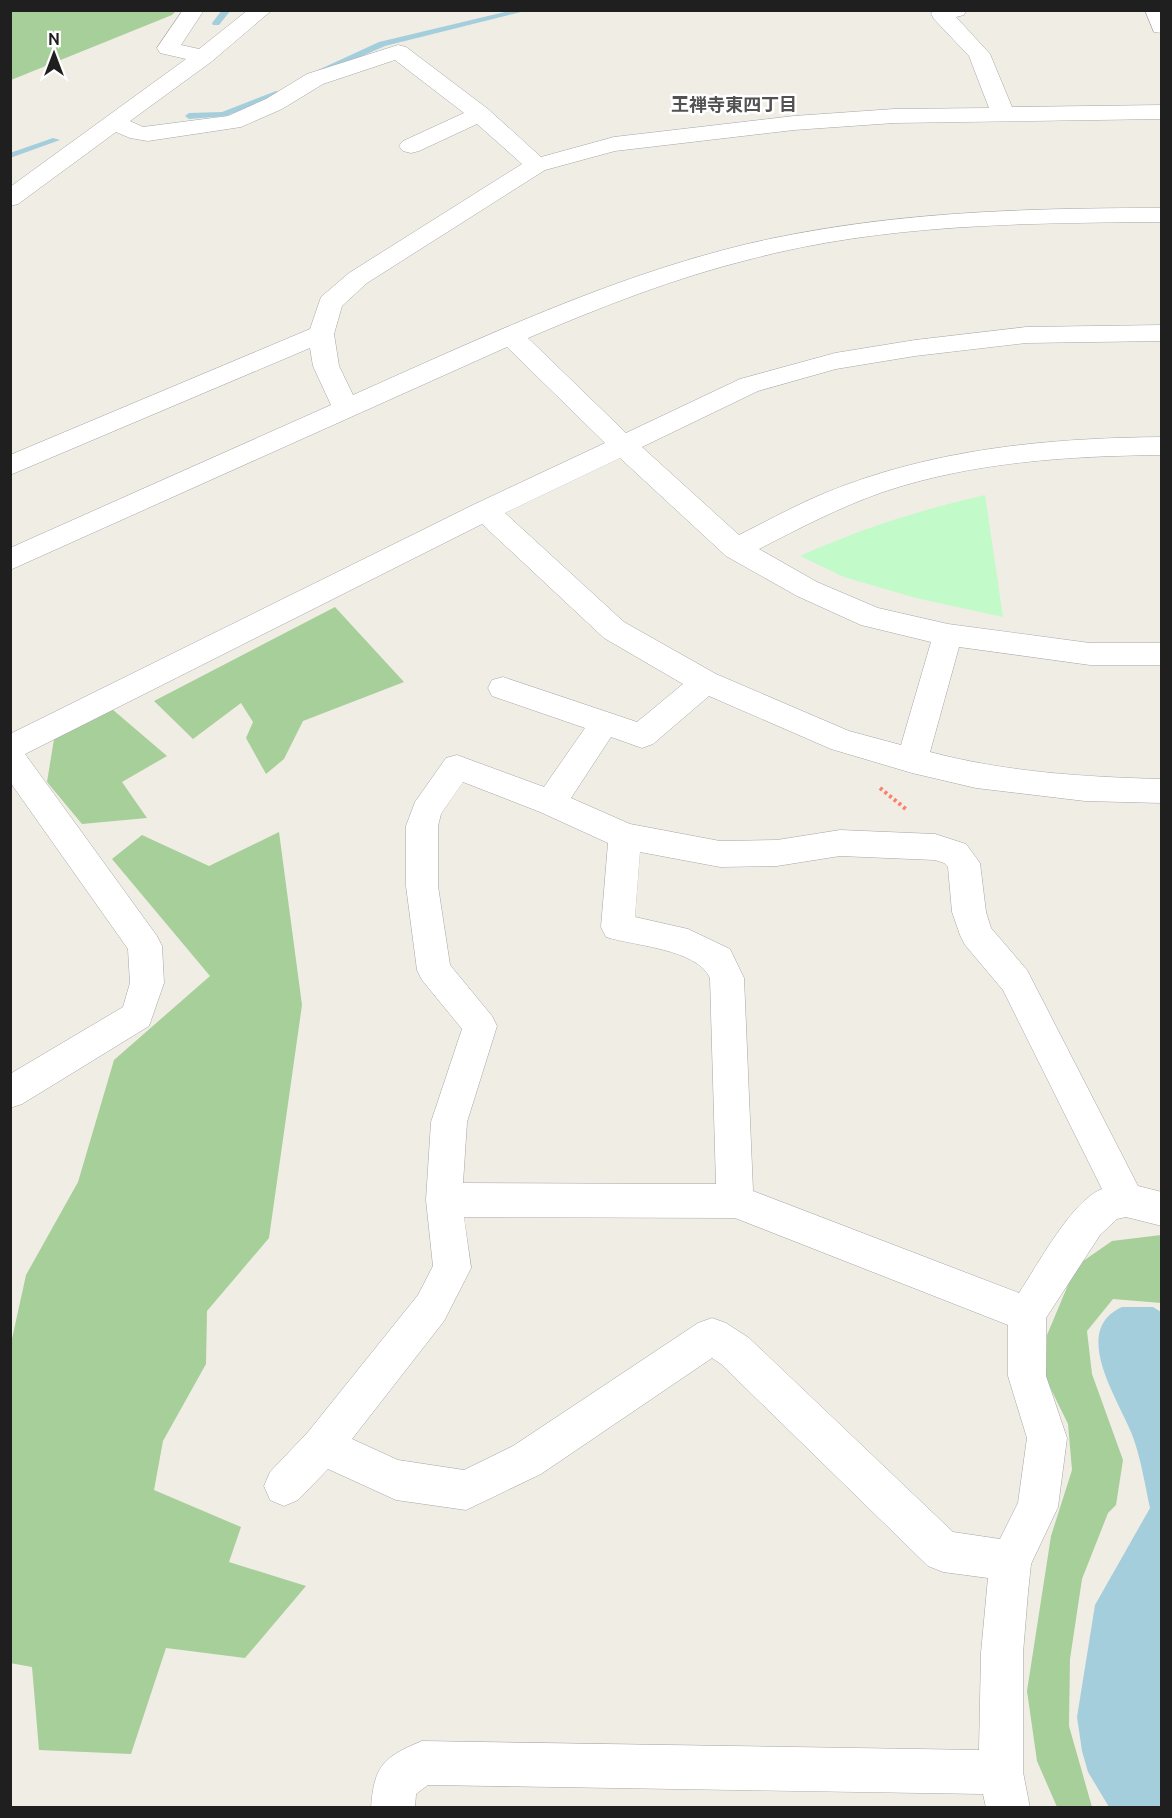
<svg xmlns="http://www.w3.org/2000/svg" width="1172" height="1818" viewBox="0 0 1172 1818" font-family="Ubuntu,'Noto Sans JP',sans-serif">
<rect width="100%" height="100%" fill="#f0ede5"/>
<g fill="#a7cf9a">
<path d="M 11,10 L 176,10 L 176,11 L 172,15 L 11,80 Z"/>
<path d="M 335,607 L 404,682 L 303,721 L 284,759 L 266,774 L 246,738 L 253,722 L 241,703 L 193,739 L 154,701 Z"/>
<path d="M 112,709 L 167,756 L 122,782 L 147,818 L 82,824 L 47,782 L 55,733 Z"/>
<path d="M 279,832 L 302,1005 L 269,1238 L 207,1311 L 206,1364 L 163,1441 L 154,1490 L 241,1527 L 229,1562 L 306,1586 L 245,1658 L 166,1648 L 131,1754 L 39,1750 L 32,1667 L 10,1663 L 10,1348 L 26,1275 L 78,1182 L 114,1060 L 210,976 L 112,859 L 142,835 L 209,866 Z"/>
<path d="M 1161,1235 L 1161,1303 L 1113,1299 L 1087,1331 L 1092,1374 L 1123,1460 L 1116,1505 L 1108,1513 L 1082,1579 L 1070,1659 L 1069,1726 L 1092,1807 L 1057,1807 L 1037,1761 L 1027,1691 L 1051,1536 L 1072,1470 L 1068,1424 L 1046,1379 L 1047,1335 L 1076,1266 L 1112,1241 Z"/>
</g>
<path fill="#c2fac9" d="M 985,495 L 1003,617 L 916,598 L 844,577 L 800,556 C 860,529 920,510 985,495 Z"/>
<path fill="#a5cedd" d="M 1122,1307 L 1153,1307 L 1161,1312 L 1161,1807 L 1109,1807 L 1088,1772 L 1082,1751 L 1077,1717 L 1095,1605 L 1150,1508 C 1145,1485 1141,1459 1133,1437 C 1120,1401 1069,1331 1122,1307 Z"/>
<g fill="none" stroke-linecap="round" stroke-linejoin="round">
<g fill="#a5cedd" fill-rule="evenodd">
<path d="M 222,10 L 231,10 L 219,25 L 213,25 L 212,23 Z"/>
<path d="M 513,10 L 529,10 L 385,46 L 312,78 L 305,76 L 379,42 Z"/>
<path d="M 276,91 L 283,93 L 226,116 L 189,119 L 185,116 L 189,113 L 222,112 Z"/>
<path d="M 53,138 L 60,140 L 10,158 L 10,153 Z"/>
</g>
<defs>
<g id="minor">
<path d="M 183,10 L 204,10 L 181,45 L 199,49 L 248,10 L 272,10 L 211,62 L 130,121 L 143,127 L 228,116 L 266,99 L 307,74 L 398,45 L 406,47 L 488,109 L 541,157 L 614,137 L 794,116 L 894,109 L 989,108 L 969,56 L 934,19 L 931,14 L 934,10 L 966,10 L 964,15 L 956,17 L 990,54 L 1012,107 L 1162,105 L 1162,119 L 894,123 L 794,130 L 615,151 L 545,170 L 367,283 L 342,306 L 334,334 L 339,366 L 353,395 C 481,338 610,277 747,244 C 883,212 1022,208 1162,208 L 1162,222 C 1024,223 884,224 751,259 C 674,278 601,307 528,338 L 626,433 L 740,379 L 835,353 L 915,340 L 1026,327 L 1162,325 L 1162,341 L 1026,343 L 915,356 L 836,369 L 758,391 L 642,447 L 739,535 C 767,521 796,505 825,493 C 932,449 1047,438 1162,437 L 1162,455 C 1068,456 972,462 883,492 C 840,507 800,528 759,549 L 817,582 L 878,608 L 948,624 L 1090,643 L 1162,643 L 1162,665 L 1090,665 L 959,647 L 930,752 C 1006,772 1083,777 1162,779 L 1162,803 L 1085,801 L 976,788 L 912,773 L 831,749 L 709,696 L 653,744 L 642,748 L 611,737 L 571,798 L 630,824 L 720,841 L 777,840 L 840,830 L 935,834 L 966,844 L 980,863 L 986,912 L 991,928 L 1027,970 L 1138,1186 L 1162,1192 L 1162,1226 L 1126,1217 L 1117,1219 L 1100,1235 L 1046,1318 L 1046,1376 L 1067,1438 L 1058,1507 L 1031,1564 L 1028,1592 L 1023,1653 L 1023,1772 L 1030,1808 L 986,1808 L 983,1794 L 428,1785 L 416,1794 L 415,1808 L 371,1808 C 374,1766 383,1757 422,1741 L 979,1750 L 981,1653 L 988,1578 L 943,1572 L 928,1566 L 721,1364 L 712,1358 L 541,1474 L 466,1510 L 396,1500 L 328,1469 L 298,1500 L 284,1506 L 270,1500 L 264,1486 L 270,1472 L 308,1432 L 418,1295 L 433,1266 L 426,1200 L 431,1122 L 462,1029 L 422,980 L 417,970 L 406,886 L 406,826 L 415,802 L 446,758 L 457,755 L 544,787 L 585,728 L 492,696 L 488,688 L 492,680 L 503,677 L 637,722 L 683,684 L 604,638 L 482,524 L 25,754 L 157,936 L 162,946 L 164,983 L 149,1026 L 22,1104 L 10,1108 L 10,1074 L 123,1007 L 130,983 L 128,949 L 10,782 L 10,734 L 475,504 L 605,443 L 507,347 L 10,570 L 10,548 L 331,405 L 313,366 L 310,348 L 10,475 L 10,455 L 310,329 L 321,297 L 349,273 L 522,164 L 477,124 L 419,151 L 411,153 L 403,151 L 399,146 L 403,141 L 464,113 L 395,60 L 323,84 L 282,109 L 241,127 L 148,141 L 130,138 L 116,132 L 18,204 L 10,206 L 10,187 L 186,59 L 160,53 L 157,48 ZM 620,458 L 726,556 L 797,596 L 861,625 L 931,642 L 901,745 L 849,731 L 716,674 L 624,622 L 505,513 ZM 463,782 L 540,812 L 608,843 L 601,927 L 606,937 C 635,946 697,949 710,978 L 716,1184 L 463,1183 L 467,1122 L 497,1026 L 492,1016 L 450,965 L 438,886 L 438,826 L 441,814 ZM 640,852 L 720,867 L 777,866 L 840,856 L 935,860 L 944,863 L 948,867 L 952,912 L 960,935 L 965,945 L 1003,990 L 1102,1189 C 1072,1200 1037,1266 1019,1293 L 753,1191 L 744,978 L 730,949 L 688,929 L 635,917 ZM 464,1217 L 735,1218 L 1008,1325 L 1008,1376 L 1027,1438 L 1018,1503 L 1000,1539 L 953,1532 L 749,1338 L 726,1323 L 712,1318 L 698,1323 L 513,1446 L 464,1470 L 398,1460 L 352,1439 L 444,1321 L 465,1280 L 471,1268 Z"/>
<path d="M 1145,10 L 1162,10 L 1162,33 L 1154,32 Z"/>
</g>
</defs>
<use href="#minor" stroke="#a6a6a6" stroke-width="1"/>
<path stroke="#fa826c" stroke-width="4" stroke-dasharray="3 3" stroke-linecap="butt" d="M 880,788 L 907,810"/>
<use href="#minor" fill="#fff" fill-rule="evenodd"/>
</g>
<g text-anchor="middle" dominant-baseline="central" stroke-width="5" stroke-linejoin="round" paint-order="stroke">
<g font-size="18" font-weight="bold" fill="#525252" stroke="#fff">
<text x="734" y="104">王禅寺東四丁目</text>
</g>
</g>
<rect width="1172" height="1818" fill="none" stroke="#1f1f1f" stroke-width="24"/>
<g transform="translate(54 54)" stroke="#ffffff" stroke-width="4.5" paint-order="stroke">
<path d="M0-4.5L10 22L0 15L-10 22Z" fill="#1f1f1f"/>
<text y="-9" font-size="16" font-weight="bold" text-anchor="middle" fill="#1f1f1f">N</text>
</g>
</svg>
